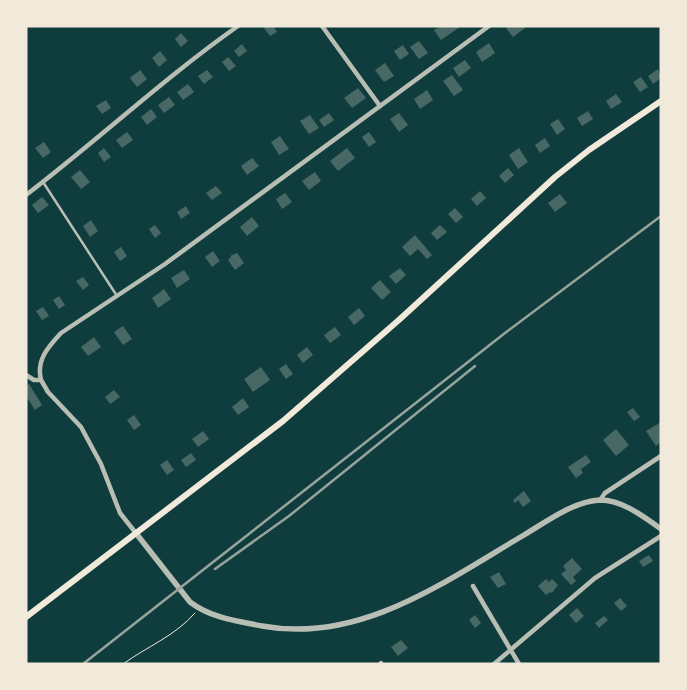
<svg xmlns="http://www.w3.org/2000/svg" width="687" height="690" viewBox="0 0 687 690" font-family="'PT Sans',sans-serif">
<rect width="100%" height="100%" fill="#0f3d3e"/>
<g fill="#486865">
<path d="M 266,26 L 273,26 L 277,32 L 270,36 L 264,28 Z"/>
<path d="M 441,26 L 459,26 L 460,27 L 441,40 L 434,30 Z"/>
<path d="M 509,26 L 524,26 L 525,28 L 513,37 L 506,28 Z"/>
<path d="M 181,33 L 188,41 L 181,47 L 175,39 Z"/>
<path d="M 419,41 L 428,53 L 419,59 L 410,47 Z"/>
<path d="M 489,43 L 495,53 L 482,62 L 476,52 Z"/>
<path d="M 242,44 L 247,51 L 239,57 L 234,51 Z"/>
<path d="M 403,45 L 409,54 L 400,60 L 394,51 Z"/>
<path d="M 160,51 L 167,60 L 159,67 L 152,58 Z"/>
<path d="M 228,57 L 236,66 L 229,71 L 222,62 Z"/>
<path d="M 465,60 L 471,68 L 459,77 L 453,68 Z"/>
<path d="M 385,63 L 394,76 L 384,82 L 375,70 Z"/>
<path d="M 658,69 L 661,78 L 653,84 L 648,76 Z"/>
<path d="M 140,70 L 147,79 L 137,87 L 130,78 Z"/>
<path d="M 207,70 L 213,77 L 204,84 L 198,76 Z"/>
<path d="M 452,75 L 463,90 L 454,96 L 443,81 Z"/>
<path d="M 641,77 L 648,87 L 640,92 L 633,82 Z"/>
<path d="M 188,84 L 194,92 L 183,100 L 177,92 Z"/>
<path d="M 358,88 L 366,98 L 352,108 L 344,98 Z"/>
<path d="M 427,90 L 433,100 L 420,109 L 414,99 Z"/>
<path d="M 616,94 L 622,102 L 611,109 L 606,101 Z"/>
<path d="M 169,97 L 175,105 L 164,113 L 158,105 Z"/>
<path d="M 106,100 L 111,108 L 102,114 L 96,106 Z"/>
<path d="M 151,109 L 157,117 L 147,125 L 141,117 Z"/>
<path d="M 588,111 L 593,119 L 582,126 L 577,118 Z"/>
<path d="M 329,113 L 334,120 L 324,127 L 319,120 Z"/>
<path d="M 399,113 L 408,125 L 399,132 L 390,119 Z"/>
<path d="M 310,115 L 319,128 L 309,134 L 300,121 Z"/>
<path d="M 558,119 L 565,129 L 557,135 L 550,124 Z"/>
<path d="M 127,132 L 133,140 L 122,148 L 116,140 Z"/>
<path d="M 369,132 L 376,142 L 369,147 L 362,137 Z"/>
<path d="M 280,136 L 289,149 L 279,155 L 271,142 Z"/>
<path d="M 545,138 L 550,146 L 540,153 L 535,145 Z"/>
<path d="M 44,142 L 51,152 L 43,158 L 35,148 Z"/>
<path d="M 104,148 L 111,157 L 104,162 L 98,153 Z"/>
<path d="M 347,148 L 355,158 L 338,171 L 330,161 Z"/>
<path d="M 519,148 L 528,162 L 518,169 L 509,155 Z"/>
<path d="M 252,158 L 259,166 L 247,175 L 241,166 Z"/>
<path d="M 508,168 L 514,175 L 505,183 L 499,176 Z"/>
<path d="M 80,170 L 90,182 L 81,189 L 71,177 Z"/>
<path d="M 315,172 L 321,181 L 309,190 L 302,181 Z"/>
<path d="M 216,186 L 222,193 L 212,200 L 206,193 Z"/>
<path d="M 480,191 L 486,198 L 477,206 L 471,199 Z"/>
<path d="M 285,193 L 292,202 L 282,209 L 276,199 Z"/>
<path d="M 560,194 L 567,203 L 555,212 L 548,203 Z"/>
<path d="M 42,197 L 49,205 L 38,213 L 32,205 Z"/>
<path d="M 186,206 L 190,213 L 181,219 L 177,212 Z"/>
<path d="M 455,208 L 463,217 L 456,223 L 448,214 Z"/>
<path d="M 252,217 L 259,226 L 247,236 L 240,227 Z"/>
<path d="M 91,220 L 98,231 L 90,237 L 83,226 Z"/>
<path d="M 155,225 L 161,233 L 155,238 L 149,229 Z"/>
<path d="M 440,225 L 447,232 L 437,240 L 431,233 Z"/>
<path d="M 415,235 L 432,255 L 427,259 L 418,249 L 410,256 L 402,247 Z"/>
<path d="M 121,247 L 127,256 L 120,261 L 114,252 Z"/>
<path d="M 213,251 L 220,261 L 212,267 L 205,257 Z"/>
<path d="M 237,253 L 244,263 L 235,270 L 228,260 L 231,257 L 230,256 Z"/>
<path d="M 400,268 L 406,275 L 396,284 L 389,276 Z"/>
<path d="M 184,270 L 190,279 L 177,288 L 171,278 Z"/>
<path d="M 83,277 L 89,285 L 83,290 L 76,281 Z"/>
<path d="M 380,280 L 391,292 L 382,300 L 371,288 Z"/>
<path d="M 164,289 L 171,299 L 158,308 L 152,298 Z"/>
<path d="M 59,296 L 65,305 L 59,309 L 53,300 Z"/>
<path d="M 43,307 L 49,316 L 42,320 L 36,311 Z"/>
<path d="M 359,308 L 365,316 L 354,325 L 348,317 Z"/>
<path d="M 123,326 L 132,339 L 123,345 L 114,332 Z"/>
<path d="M 335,327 L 341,335 L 330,343 L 324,335 Z"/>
<path d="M 94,337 L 101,347 L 88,356 L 81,347 Z"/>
<path d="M 307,347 L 313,355 L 303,363 L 297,355 Z"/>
<path d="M 286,364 L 293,374 L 286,379 L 279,369 Z"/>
<path d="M 261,367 L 270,380 L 253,392 L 244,379 Z"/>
<path d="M 29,384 L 42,405 L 35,410 L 28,399 L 26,400 L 26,386 Z"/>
<path d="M 114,390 L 120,397 L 110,404 L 105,397 Z"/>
<path d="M 243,398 L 249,407 L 238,415 L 232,407 Z"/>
<path d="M 633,408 L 640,417 L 634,421 L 627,412 Z"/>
<path d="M 134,415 L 141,425 L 134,430 L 127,420 Z"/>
<path d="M 661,422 L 661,442 L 656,446 L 646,431 Z"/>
<path d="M 616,429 L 629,445 L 616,456 L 603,440 Z"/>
<path d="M 203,431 L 209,439 L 198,447 L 192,439 Z"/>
<path d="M 191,453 L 196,460 L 186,467 L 181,460 Z"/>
<path d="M 586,455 L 591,462 L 581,469 L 583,473 L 576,478 L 568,467 Z"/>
<path d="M 167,460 L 174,470 L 167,475 L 160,465 Z"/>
<path d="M 524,491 L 531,501 L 523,507 L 518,500 L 515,503 L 513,500 Z"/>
<path d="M 649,555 L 653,561 L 643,567 L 639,561 Z"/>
<path d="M 572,558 L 582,569 L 573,577 L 576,581 L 571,585 L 561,574 L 566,570 L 563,566 Z"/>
<path d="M 499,572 L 506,584 L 498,588 L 490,577 Z"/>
<path d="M 546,579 L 549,582 L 552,579 L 558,585 L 552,593 L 550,592 L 546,595 L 538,586 Z"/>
<path d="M 620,598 L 627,606 L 621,611 L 614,603 Z"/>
<path d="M 577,608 L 584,616 L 576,623 L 569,615 Z"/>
<path d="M 475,615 L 481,623 L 475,628 L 469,620 Z"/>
<path d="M 604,616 L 608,620 L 599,628 L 595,623 Z"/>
<path d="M 401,640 L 408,648 L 398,656 L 391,647 Z"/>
</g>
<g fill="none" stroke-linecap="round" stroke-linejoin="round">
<path stroke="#f1e9da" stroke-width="1" d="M 123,664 C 148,646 175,636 195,613"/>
<path stroke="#b8beb3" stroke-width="2.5" d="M 43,182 L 117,296"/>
<g stroke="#b8beb3" stroke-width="4.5">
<path d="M 322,26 L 380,106"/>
<path d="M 26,195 C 98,140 164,78 238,26"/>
<path d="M 26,375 L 34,380 L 41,380 C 36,360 48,347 61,333 L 165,264 L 489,26"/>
<path d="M 41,380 L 48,392 L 81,427 L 101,464 L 120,513 L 135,532"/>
<path d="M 600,500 L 605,493 L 661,456"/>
<path d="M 473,586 L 519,664"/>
<path d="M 381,663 L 381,664"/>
<path d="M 494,664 L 595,578 L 661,536"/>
</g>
<path stroke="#b8beb3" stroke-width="5.5" d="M 135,532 L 190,602 C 211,618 237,621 262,626 C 360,644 444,582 524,535 C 546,522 574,501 600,500 C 622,500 643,516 661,529"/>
<path stroke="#f1e9da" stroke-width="6" d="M 26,617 L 283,421 L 400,319 L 555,177 L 589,150 L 661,101"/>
<g stroke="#97a49c" stroke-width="2.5">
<path d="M 215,569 L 289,516 L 475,366"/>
<path d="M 83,664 L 505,333 L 661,216"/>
</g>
</g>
<rect width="687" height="690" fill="none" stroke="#f1e9da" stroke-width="55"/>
</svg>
